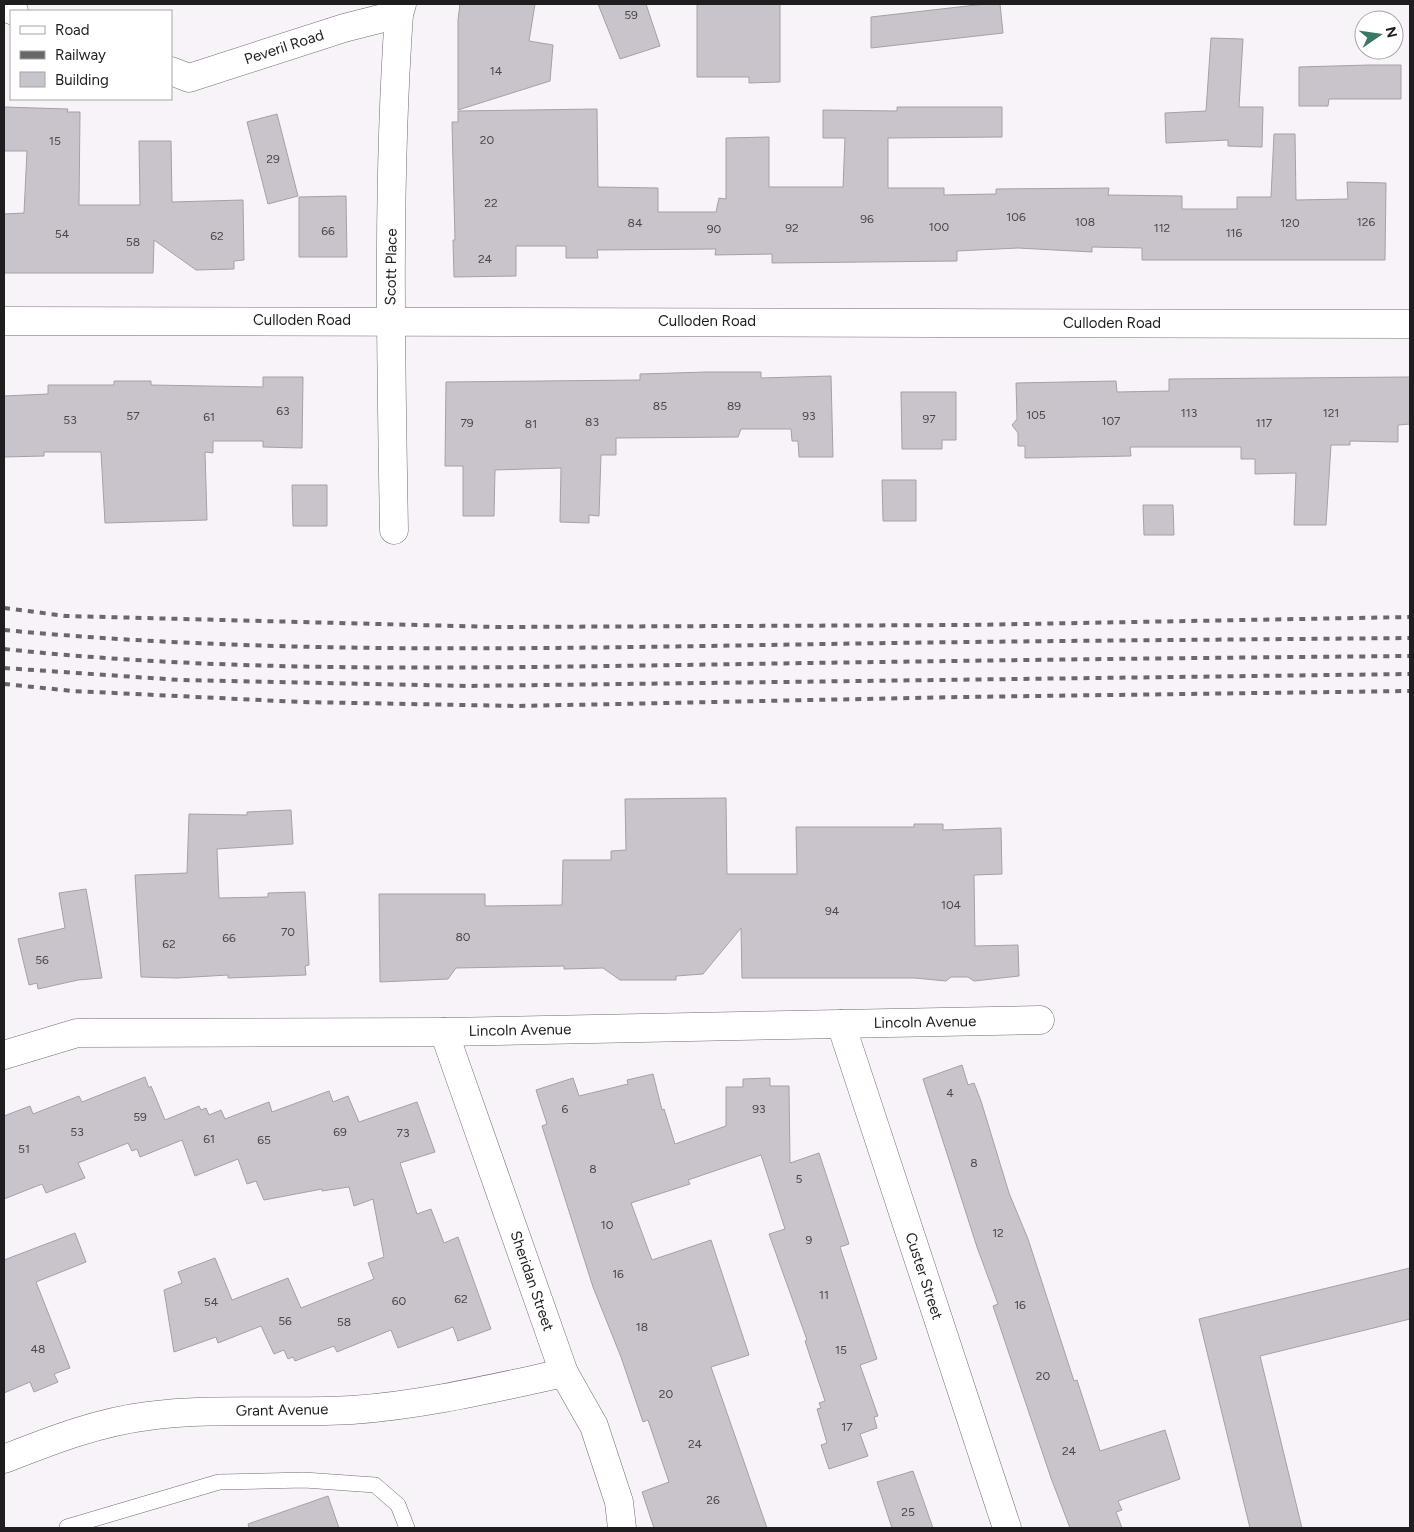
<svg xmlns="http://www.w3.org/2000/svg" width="1414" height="1532" viewBox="0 0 1414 1532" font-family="Figtree,sans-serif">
<rect width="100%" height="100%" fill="#f8f3f9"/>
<g fill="#c9c4cb" stroke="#a5a0a6">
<path d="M 460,4 L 535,4 L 529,41 L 553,45 L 550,81 L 458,110 L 458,20 Z"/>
<path d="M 598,4 L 646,4 L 660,46 L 620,59 Z"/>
<path d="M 697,4 L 780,4 L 780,82 L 749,83 L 749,77 L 697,77 Z"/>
<path d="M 985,4 L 1000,4 L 1003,33 L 871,48 L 871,17 Z"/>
<path d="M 1211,38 L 1243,39 L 1239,107 L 1263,107 L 1262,147 L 1228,146 L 1228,140 L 1166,143 L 1165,113 L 1206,111 Z"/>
<path d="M 1369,65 L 1401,65 L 1401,99 L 1329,99 L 1328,106 L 1299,106 L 1299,67 Z"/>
<path d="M 4,107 L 68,109 L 67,112 L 80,112 L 79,205 L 140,205 L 139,141 L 171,141 L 172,202 L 243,200 L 244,260 L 234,261 L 234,269 L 196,270 L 154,240 L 153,273 L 4,273 L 4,214 L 24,213 L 27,151 L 4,151 Z"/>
<path d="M 897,107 L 1002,107 L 1002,137 L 888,138 L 888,188 L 944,188 L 944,195 L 996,194 L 996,189 L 1109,188 L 1108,195 L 1182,196 L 1182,209 L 1237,209 L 1237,197 L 1271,197 L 1274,134 L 1295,134 L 1296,200 L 1348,199 L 1347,182 L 1386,183 L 1385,260 L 1142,260 L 1142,248 L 1092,247 L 1092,252 L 1018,248 L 957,251 L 957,261 L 772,263 L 772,254 L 715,255 L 716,249 L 597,250 L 598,258 L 566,258 L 566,246 L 516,246 L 516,276 L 454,277 L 453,240 L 455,240 L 452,122 L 458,122 L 458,111 L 597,109 L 598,187 L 658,188 L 658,212 L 716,212 L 719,198 L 726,199 L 726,138 L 769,137 L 769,187 L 843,187 L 845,138 L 823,138 L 823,110 L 897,111 Z"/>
<path d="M 277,114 L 298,196 L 268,204 L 247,122 Z"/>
<path d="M 346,196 L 347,257 L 299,257 L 299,197 Z"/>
<path d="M 707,372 L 761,372 L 761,378 L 831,376 L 833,457 L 799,457 L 798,441 L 792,441 L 791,429 L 741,429 L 738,437 L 616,438 L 616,455 L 601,455 L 599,516 L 589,515 L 589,523 L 560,522 L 561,468 L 495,470 L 494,516 L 463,516 L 463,466 L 445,466 L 446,382 L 640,380 L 640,374 Z"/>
<path d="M 263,377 L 303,377 L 302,448 L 263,447 L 263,441 L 213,441 L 213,453 L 205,452 L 207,520 L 105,523 L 101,452 L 44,452 L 44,456 L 4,457 L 4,396 L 48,394 L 48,385 L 114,385 L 114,381 L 151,381 L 151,385 L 263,387 Z"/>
<path d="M 1410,377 L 1410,424 L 1398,425 L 1398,442 L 1350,441 L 1350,445 L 1331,445 L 1326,525 L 1294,525 L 1296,473 L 1255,474 L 1255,459 L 1241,459 L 1241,447 L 1130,447 L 1131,456 L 1025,458 L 1025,446 L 1018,446 L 1018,433 L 1012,425 L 1017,419 L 1016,383 L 1116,381 L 1117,392 L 1169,391 L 1169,379 Z"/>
<path d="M 901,392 L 956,392 L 956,440 L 942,440 L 942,449 L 902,449 Z"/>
<path d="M 882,480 L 916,480 L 916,521 L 883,521 Z"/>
<path d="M 292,485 L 327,485 L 327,526 L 293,526 Z"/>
<path d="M 1143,505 L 1173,505 L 1174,535 L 1144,535 Z"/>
<path d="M 726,798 L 727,874 L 797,874 L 796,827 L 914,827 L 914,824 L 943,824 L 943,830 L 1001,828 L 1002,874 L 974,875 L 975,946 L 1018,945 L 1019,976 L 974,981 L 968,977 L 951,977 L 946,981 L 915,978 L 742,978 L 741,928 L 703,974 L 676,976 L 676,980 L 620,980 L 603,968 L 564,969 L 564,966 L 456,968 L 448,979 L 380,982 L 379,894 L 485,894 L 485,906 L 562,905 L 563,860 L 611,860 L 611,851 L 626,850 L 625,799 Z"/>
<path d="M 291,810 L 293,844 L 217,849 L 219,898 L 268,897 L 268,893 L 305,892 L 309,965 L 305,966 L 306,975 L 228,978 L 228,975 L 177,978 L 141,977 L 135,875 L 187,873 L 189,814 L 247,815 L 247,812 Z"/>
<path d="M 86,889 L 102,978 L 78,980 L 38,989 L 37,983 L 29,985 L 18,939 L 65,928 L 59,893 Z"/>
<path d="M 962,1065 L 968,1085 L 974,1083 L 981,1101 L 1009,1193 L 1028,1239 L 1074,1381 L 1077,1380 L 1100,1451 L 1165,1430 L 1180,1479 L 1118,1501 L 1122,1510 L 1116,1512 L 1122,1528 L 1070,1528 L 1051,1478 L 993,1306 L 998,1304 L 977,1247 L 923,1079 Z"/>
<path d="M 653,1074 L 662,1110 L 664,1109 L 675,1144 L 726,1126 L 726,1087 L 743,1087 L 743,1079 L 770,1078 L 770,1086 L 789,1086 L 790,1163 L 819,1153 L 849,1244 L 840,1247 L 877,1359 L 860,1365 L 878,1416 L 874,1417 L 877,1428 L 860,1434 L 868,1456 L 829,1469 L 821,1445 L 827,1443 L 817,1409 L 821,1408 L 819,1403 L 825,1401 L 805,1341 L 807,1340 L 769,1234 L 785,1229 L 761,1155 L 688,1180 L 690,1184 L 631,1203 L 652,1260 L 711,1240 L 749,1355 L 711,1367 L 767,1528 L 654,1528 L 642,1492 L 669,1482 L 648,1420 L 643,1422 L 621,1357 L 593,1287 L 542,1126 L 547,1124 L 536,1090 L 573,1078 L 579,1096 L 628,1084 L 627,1080 Z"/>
<path d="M 145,1077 L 149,1088 L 151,1086 L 165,1120 L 199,1106 L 201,1110 L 206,1108 L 209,1115 L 221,1110 L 225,1119 L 269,1102 L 272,1112 L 329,1091 L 333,1102 L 348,1096 L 359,1122 L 417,1102 L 435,1152 L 400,1163 L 417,1214 L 431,1209 L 444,1243 L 458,1237 L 491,1329 L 458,1341 L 453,1327 L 398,1348 L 391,1330 L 337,1352 L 334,1346 L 295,1361 L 293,1357 L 288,1359 L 284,1350 L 274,1354 L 261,1326 L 218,1343 L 216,1337 L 174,1352 L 164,1290 L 182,1283 L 178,1272 L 215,1258 L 232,1300 L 288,1278 L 301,1308 L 374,1279 L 368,1263 L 384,1257 L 373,1199 L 354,1206 L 349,1187 L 322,1191 L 322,1189 L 264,1200 L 256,1181 L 247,1184 L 238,1159 L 195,1176 L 182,1140 L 140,1157 L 137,1149 L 132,1151 L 128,1143 L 78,1163 L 85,1178 L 46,1193 L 42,1184 L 4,1199 L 4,1116 L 30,1106 L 33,1114 L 79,1096 L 82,1102 Z"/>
<path d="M 75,1233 L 86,1262 L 36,1282 L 70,1368 L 54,1374 L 58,1382 L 34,1392 L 30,1382 L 4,1393 L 4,1260 Z"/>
<path d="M 1410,1268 L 1410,1319 L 1260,1356 L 1302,1528 L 1250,1528 L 1199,1319 Z"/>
<path d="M 913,1471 L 933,1528 L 892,1528 L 877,1482 Z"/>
<path d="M 328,1496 L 339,1528 L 249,1528 L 248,1524 Z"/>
</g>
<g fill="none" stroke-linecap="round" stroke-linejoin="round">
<defs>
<path id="lane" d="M 67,1527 L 219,1482 L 304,1480 L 375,1485 L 398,1505 L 407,1528"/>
<g id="street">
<path d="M 4,7 L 14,11"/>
<path d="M 171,71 L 189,78 L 344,28 L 399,14"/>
<path d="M 4,321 L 1410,324"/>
<path d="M 394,530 C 391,358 387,186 399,14 L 402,4"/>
<path d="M 841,1024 L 1007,1528"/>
<path d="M 444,1032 L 564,1373 L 594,1426 L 619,1502 L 622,1528"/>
<path d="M 4,1055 L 77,1033 L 444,1032 L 1040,1020"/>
<path d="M 4,1459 C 50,1441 98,1422 148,1416 C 216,1407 284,1414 352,1410 C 424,1405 494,1388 564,1373"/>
</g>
</defs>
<use href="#lane" stroke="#716c72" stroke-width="16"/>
<use href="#street" stroke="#716c72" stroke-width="29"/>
<use href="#lane" stroke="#fff" stroke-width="15"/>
<use href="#street" stroke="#fff" stroke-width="28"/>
<g stroke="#6a676b" stroke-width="4" stroke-dasharray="6 6" stroke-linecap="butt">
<path d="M 4,608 L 66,616 L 496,627 L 968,625 L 1410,617"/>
<path d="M 4,630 C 258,654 512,649 767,645 C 981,641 1196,640 1410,638"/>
<path d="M 4,649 C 228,673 456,668 682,665 C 925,661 1167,658 1410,656"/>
<path d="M 4,668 L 180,680 L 466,686 L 1410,674"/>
<path d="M 4,684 L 73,691 L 301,702 L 518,706 L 960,697 L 1410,691"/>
</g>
</g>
<g text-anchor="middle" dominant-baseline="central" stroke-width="4" stroke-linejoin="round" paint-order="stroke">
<g font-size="12" fill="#4a474b">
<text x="631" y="15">59</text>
<text x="496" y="71">14</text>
<text x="487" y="140">20</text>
<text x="55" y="141">15</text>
<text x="273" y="159">29</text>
<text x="491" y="203">22</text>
<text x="1016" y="217">106</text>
<text x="867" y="219">96</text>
<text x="1085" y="222">108</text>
<text x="1366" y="222">126</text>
<text x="635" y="223">84</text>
<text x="1290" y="223">120</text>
<text x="939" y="227">100</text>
<text x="792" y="228">92</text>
<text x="1162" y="228">112</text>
<text x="714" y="229">90</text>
<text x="328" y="231">66</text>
<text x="1234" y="233">116</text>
<text x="62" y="234">54</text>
<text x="217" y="236">62</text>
<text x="133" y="242">58</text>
<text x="485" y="259">24</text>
<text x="660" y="406">85</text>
<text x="734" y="406">89</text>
<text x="283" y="411">63</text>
<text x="1189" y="413">113</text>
<text x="1331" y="413">121</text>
<text x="1036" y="415">105</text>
<text x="133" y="416">57</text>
<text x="809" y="416">93</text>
<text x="209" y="417">61</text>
<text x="929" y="419">97</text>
<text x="70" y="420">53</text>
<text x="1111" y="421">107</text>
<text x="592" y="422">83</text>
<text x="467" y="423">79</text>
<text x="1264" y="423">117</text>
<text x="531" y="424">81</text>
<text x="951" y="905">104</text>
<text x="832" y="911">94</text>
<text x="288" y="932">70</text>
<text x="463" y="937">80</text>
<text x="229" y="938">66</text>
<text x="169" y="944">62</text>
<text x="42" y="960">56</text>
<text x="950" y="1093">4</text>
<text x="565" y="1109">6</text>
<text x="759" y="1109">93</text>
<text x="140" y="1117">59</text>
<text x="77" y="1132">53</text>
<text x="340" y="1132">69</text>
<text x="403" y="1133">73</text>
<text x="209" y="1139">61</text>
<text x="264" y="1140">65</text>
<text x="24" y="1149">51</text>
<text x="974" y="1163">8</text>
<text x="593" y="1169">8</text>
<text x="799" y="1179">5</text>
<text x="607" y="1225">10</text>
<text x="998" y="1233">12</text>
<text x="809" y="1240">9</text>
<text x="618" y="1274">16</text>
<text x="824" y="1295">11</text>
<text x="461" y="1299">62</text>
<text x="399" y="1301">60</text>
<text x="211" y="1302">54</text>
<text x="1020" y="1305">16</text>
<text x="285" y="1321">56</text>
<text x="344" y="1322">58</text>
<text x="642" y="1327">18</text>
<text x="38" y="1349">48</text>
<text x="841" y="1350">15</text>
<text x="1043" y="1376">20</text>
<text x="666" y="1394">20</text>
<text x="847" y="1427">17</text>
<text x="695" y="1444">24</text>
<text x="1069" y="1451">24</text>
<text x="713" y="1500">26</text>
<text x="908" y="1512">25</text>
</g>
<g font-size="15" fill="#1f1d20" stroke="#fff">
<text transform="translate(284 47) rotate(-18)">Peveril Road</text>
<text transform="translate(391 267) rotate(-89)">Scott Place</text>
<text x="302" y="320">Culloden Road</text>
<text x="707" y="321">Culloden Road</text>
<text x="1112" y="323">Culloden Road</text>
<text transform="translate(925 1022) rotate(-1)">Lincoln Avenue</text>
<text transform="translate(520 1030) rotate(-1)">Lincoln Avenue</text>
<text transform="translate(924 1276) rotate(72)">Custer Street</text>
<text transform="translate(532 1281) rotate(71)">Sheridan Street</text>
<text transform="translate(282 1410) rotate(-1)">Grant Avenue</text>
</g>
</g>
<rect width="1414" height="1532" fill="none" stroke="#1f1d20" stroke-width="10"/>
<rect x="10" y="10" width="162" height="90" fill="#ffffff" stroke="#a5a5a6"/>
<rect x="20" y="26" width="25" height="8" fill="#ffffff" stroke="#a5a5a6"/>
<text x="55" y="35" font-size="15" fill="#1f1d20">Road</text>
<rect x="20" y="51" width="25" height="8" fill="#6a676b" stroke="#a5a5a6"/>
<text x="55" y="60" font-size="15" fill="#1f1d20">Railway</text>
<rect x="20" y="72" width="25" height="15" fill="#c9c4cb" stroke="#a5a5a6"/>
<text x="55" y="85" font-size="15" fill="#1f1d20">Building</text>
<g transform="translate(1379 35) rotate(77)"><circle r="24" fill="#ffffff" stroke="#a5a5a6"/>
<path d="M0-4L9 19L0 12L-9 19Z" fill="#3a7764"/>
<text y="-8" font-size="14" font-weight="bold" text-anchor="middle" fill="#1f1d20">N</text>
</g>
</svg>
